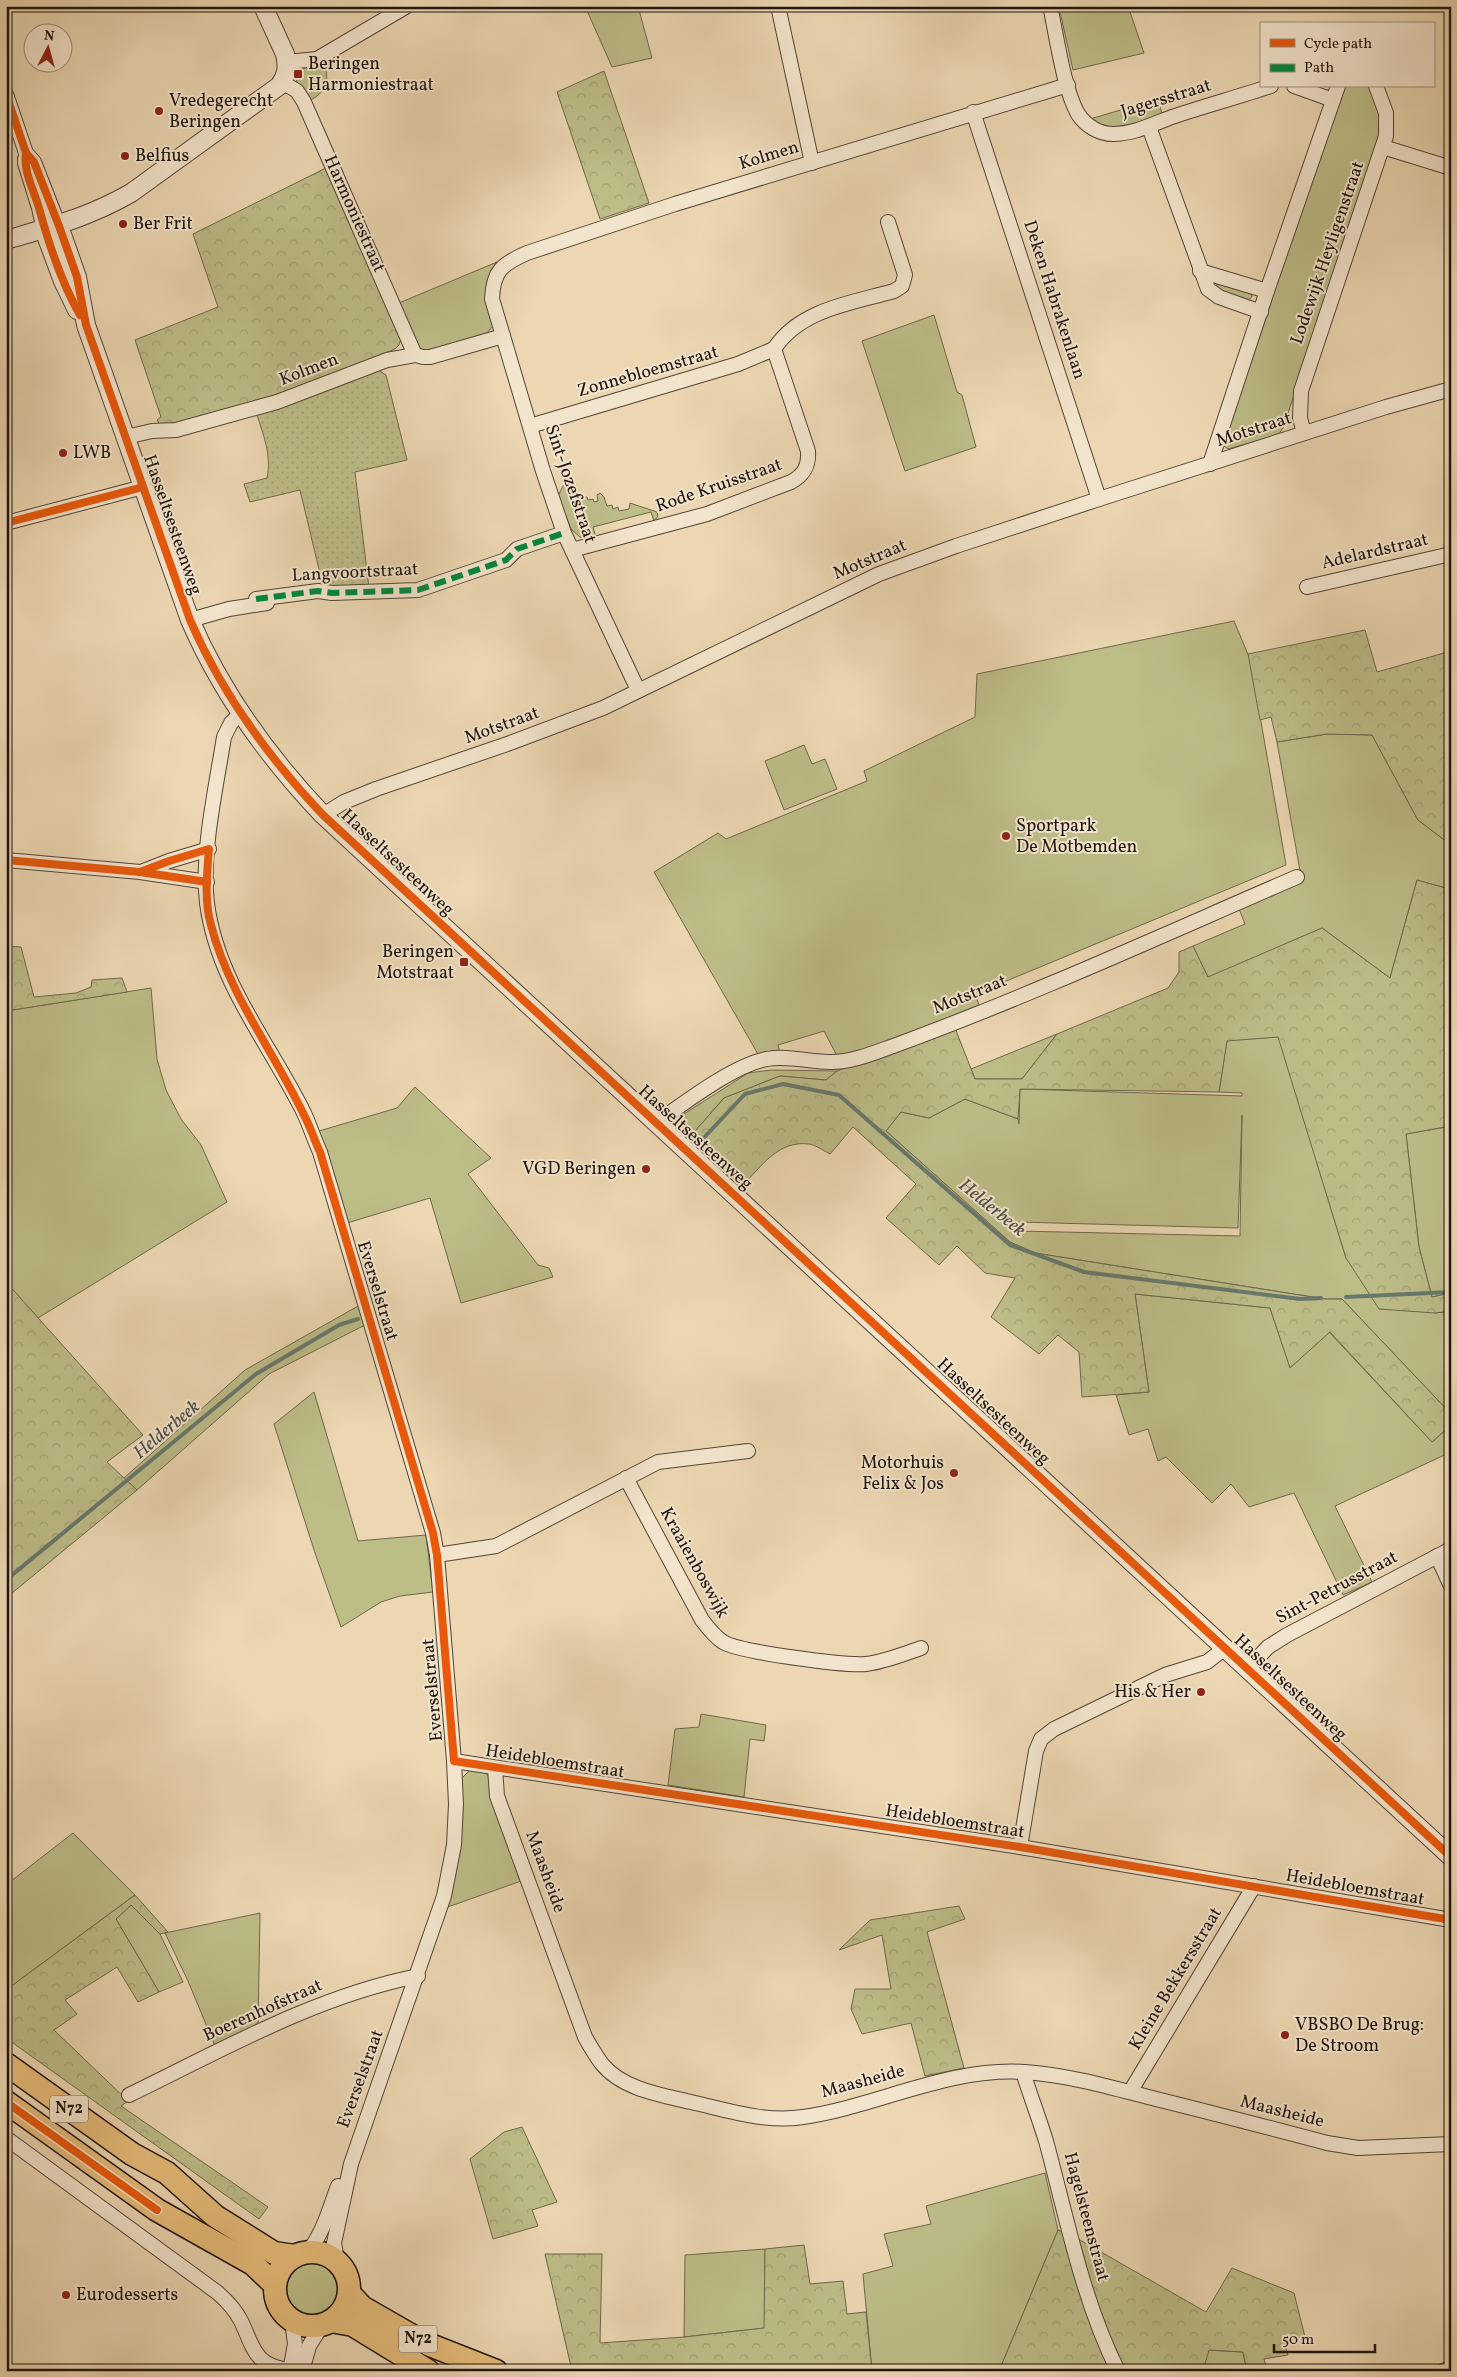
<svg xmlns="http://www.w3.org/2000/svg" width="1457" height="2377" viewBox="0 0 1457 2377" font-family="Vollkorn,serif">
<defs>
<pattern id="forest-crowns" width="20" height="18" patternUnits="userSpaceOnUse" patternTransform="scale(1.25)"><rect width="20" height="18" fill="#bdbd88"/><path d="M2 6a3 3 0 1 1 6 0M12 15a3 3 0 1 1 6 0" fill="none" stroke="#a2a274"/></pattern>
<pattern id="garden-dots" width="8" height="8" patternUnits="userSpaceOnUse" patternTransform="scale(1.25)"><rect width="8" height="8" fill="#bdbd88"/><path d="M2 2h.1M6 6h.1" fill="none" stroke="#a2a274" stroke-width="1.8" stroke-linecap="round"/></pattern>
</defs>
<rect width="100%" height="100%" fill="#ecd7b2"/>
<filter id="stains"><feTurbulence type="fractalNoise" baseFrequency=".004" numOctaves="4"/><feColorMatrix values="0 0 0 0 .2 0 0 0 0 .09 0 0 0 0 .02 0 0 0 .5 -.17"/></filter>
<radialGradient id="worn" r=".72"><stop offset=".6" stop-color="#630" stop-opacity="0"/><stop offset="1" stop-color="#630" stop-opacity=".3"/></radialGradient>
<g fill="#bdbd88" stroke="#6e684c" fill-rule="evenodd">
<path d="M 585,6 L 638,6 L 652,58 L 612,67 Z"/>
<path d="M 1064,6 L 1128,6 L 1144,53 L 1073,70 L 1059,7 Z"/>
<path d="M 323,62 C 331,79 326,94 308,101 L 298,85 L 295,76 L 301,69 Z"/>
<path d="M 1346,86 L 1368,86 C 1383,99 1381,122 1380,139 L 1283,428 L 1278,435 L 1228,449 L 1224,446 L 1224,437 L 1340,93 Z"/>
<path d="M 1158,99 L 1162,114 C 1138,122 1113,136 1090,119 Z"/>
<path d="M 497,262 C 480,283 488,302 493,326 L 487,333 L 432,350 L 422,350 L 418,346 L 399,303 Z"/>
<path d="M 1218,282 L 1251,292 L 1252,297 L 1247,301 L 1222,292 L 1216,287 Z"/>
<path d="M 934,315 L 957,392 L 962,395 L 976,447 L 905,471 L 862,341 Z"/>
<path d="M 568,483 L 573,487 L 575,496 L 580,494 L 582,498 L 587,497 L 588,500 L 593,499 L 594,502 L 598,501 L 597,495 L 600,493 L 604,497 L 607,506 L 612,505 L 613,509 L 618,507 L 619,511 L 629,509 L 630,503 L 657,512 L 658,516 L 654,521 L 651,512 L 593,527 L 596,538 L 580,537 L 571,529 L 558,496 L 563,486 Z"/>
<path d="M 1234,621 L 1250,659 L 1286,865 L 975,994 L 979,1005 C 932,1023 886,1047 837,1056 L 824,1031 L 778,1045 L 780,1053 L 759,1056 L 654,872 L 718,833 L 726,839 L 867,781 L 864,771 L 975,717 L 977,674 Z"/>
<path d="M 1327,734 L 1372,735 L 1418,820 L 1451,845 L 1451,894 L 1449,889 L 1417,880 L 1390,978 L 1322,928 L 1208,978 L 1193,946 L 1245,924 L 1239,909 L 1302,882 L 1277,742 Z"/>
<path d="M 804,745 L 812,764 L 825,759 L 837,789 L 784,810 L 765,761 Z"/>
<path d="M 151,988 L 157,1059 L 166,1090 L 181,1119 L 201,1145 L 227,1202 L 38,1318 L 6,1282 L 6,1011 Z"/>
<path d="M 1057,1034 L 1022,1079 L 975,1079 L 971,1069 Z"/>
<path d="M 1279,1037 L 1346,1258 L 1435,1313 L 1451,1311 L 1451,1414 L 1342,1299 L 1325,1299 L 1035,1253 L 1010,1242 L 886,1131 L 901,1112 L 929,1118 L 965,1099 L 1018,1119 L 1019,1124 L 1020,1089 L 1242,1096 L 1242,1093 L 1219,1092 L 1227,1040 ZM 1242,1115 L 1240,1236 L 1017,1231 L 1018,1222 L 1238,1228 Z"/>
<path d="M 771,1070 L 837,1071 L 826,1080 L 780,1076 L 724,1098 L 689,1138 L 679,1129 L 679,1124 L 684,1114 L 748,1073 Z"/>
<path d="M 415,1087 L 491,1158 L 468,1174 L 538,1265 L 549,1268 L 553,1277 L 461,1303 L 430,1198 L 347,1223 L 319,1131 L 397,1108 Z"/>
<path d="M 1451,1126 L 1451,1143 L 1446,1144 L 1451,1166 L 1451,1293 L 1432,1297 L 1419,1247 L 1406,1134 Z"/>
<path d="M 1135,1294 L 1270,1308 L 1290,1367 L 1329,1332 L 1432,1442 L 1451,1425 L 1451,1452 L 1335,1506 L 1372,1582 L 1343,1595 L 1294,1493 L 1249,1507 L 1231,1484 L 1212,1503 L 1166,1457 L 1158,1461 L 1148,1429 L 1129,1435 L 1116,1395 L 1149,1392 Z"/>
<path d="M 358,1306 L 365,1325 L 269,1374 L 137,1490 L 124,1478 L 245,1370 Z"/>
<path d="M 314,1392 L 358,1541 L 426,1535 L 433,1592 L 400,1596 L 381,1602 L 341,1627 L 315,1553 L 274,1424 Z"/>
<path d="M 701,1714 L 766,1725 L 764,1741 L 750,1739 L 744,1797 L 668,1785 L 675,1729 L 699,1727 Z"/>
<path d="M 470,1770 L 486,1773 L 490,1779 L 521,1881 L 445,1908 L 461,1779 Z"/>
<path d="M 73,1833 L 135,1895 L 6,1990 L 6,1885 Z"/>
<path d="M 131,1905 L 160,1934 L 183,1982 L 159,1992 L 116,1919 Z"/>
<path d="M 260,1913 L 258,2027 L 215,2046 L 188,1981 L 165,1933 Z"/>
<path d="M 1045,2173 L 1058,2230 L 999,2371 L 872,2371 L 863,2274 L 893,2266 L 884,2234 L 931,2224 L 926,2206 Z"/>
<path d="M 765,2249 L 765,2328 L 684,2337 L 685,2255 Z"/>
<circle cx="312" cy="2289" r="26"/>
<path d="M 1208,2350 L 1243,2352 L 1247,2371 L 1203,2371 Z"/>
</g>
<g fill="url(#forest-crowns)" stroke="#6e684c">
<path d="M 604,71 L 649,203 L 600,219 L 557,92 Z"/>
<path d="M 328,167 L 401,339 L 399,345 L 395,349 L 276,398 L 172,427 L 160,425 L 157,420 L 161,417 L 135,340 L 218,307 L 193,234 Z"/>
<path d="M 1365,630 L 1377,672 L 1451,651 L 1451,845 L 1418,820 L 1372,735 L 1327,734 L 1277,742 L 1271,717 L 1260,720 L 1248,654 Z"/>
<path d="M 1417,880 L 1449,889 L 1451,894 L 1451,1126 L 1406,1134 L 1419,1247 L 1432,1297 L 1451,1293 L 1451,1311 L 1435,1313 L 1379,1309 L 1346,1258 L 1278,1037 L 1227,1041 L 1219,1092 L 1020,1089 L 1018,1119 L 965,1099 L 929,1118 L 901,1112 L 886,1131 L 1010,1242 L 1035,1253 L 1325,1299 L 1342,1299 L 1451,1414 L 1451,1425 L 1432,1442 L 1330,1332 L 1290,1368 L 1270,1308 L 1135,1294 L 1149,1392 L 1082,1397 L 1079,1352 L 1058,1335 L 1039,1354 L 991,1317 L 1015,1278 L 985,1273 L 957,1246 L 939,1265 L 886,1218 L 916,1184 L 853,1127 L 830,1154 C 824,1151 816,1145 809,1144 C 778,1140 761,1167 742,1186 L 689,1138 L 724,1098 L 780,1076 L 826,1080 L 837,1071 L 955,1028 L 975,1079 L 1022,1079 L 1057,1034 L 1168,988 L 1179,972 L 1179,952 L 1193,946 L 1208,977 L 1322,928 L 1390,978 Z"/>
<path d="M 6,946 L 21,947 L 34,997 L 76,993 L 91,987 L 92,980 L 122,978 L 127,992 L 6,1011 Z"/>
<path d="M 6,1282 L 143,1435 L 107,1462 L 137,1490 L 6,1598 Z"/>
<path d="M 135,1895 L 168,1932 L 160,1934 L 131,1905 L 116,1919 L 159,1992 L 138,2002 L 117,1967 L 65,2000 L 77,2014 L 54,2030 L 128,2101 L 121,2106 L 268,2207 L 259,2219 L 6,2038 L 6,1990 Z"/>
<path d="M 959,1906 L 965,1919 L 927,1932 L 964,2068 L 925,2076 L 911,2023 L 862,2034 L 851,2009 L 855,1989 L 891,1989 L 882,1935 L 839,1950 L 870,1920 Z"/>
<path d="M 522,2127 L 557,2202 L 532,2210 L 538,2226 L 493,2239 L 470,2159 L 504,2132 Z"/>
<path d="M 1058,2230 L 1080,2240 L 1206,2312 L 1232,2268 L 1294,2293 L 1305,2337 L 1283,2339 L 1288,2355 L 1264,2359 L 1267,2371 L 1247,2371 L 1243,2352 L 1209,2350 L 1203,2371 L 999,2371 Z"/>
<path d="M 804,2245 L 810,2284 L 843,2281 L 847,2314 L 866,2312 L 872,2371 L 572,2371 L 545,2254 L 602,2254 L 600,2343 L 684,2337 L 764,2328 L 765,2249 Z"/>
</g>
<path fill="url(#garden-dots)" stroke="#6e684c" d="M 378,370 L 386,375 L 407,460 L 355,472 L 369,588 L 331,589 L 330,585 L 323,586 L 300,490 L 250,502 L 244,484 L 267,478 C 272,455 263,434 256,412 Z"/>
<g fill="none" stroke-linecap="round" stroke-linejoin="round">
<g stroke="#68786e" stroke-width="4">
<path d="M 698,1144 L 745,1094 L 783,1084 L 839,1095 L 1010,1245 L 1084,1272 L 1300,1299 L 1321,1298"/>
<path d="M 1346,1297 L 1451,1292"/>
<path d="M 6,1580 L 256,1374 L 339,1325 L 358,1319"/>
</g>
<defs>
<g id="minor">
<path d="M 778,6 L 812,163"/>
<path d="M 1050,6 C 1057,37 1063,87 1078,114 C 1086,126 1099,134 1113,134 C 1134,134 1153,124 1172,117 C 1204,106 1238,97 1271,86"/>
<path d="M 287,62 L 317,59 L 407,6"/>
<path d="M 282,82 L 297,91 L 304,102 L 415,355"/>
<path d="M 1294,86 L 1333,100"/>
<path d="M 6,94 L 26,153 L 34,162 L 59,226"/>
<path d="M 973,112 L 1099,499"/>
<path d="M 1149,127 L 1208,289 L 1219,297 L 1261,312"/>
<path d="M 1383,147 L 1451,168"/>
<path d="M 25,159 L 25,163 L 39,208 L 44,230"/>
<path d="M 1200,271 L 1267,291"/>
<path d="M 774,349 C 800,309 852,303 894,291 L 902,286 L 905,275 L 888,222"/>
<path d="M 530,426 L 738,364 L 774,349"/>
<path d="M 1304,433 L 1300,418 L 1301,391 L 1386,136 L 1386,113 L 1376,86"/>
<path d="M 126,437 L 152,431 L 176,430 L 277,402 L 387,360 L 415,355 L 423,357 L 430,357 L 503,336"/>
<path d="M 1210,464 L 1267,291 L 1338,86"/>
<path d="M 6,523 L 143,487"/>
<path d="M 572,550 L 707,514 L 791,482 C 804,475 809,466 808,451 L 774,349"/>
<path d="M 1307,587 L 1451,554"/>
<path d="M 256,599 L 318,591 L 332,593 L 418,590 L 506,560 L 517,549 L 564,533"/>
<path d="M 190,620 L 229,609 L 267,603"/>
<path d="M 638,690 L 564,533 L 543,471 L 492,299 C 493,271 502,264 527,253 L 675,204 L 1068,85"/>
<path d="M 240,714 L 231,723 L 224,737 C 216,788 201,853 207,903 C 217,982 270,1044 304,1113 C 310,1126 314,1139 320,1152 L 433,1533 L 437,1555 L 454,1761 L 456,1804 L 454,1845 L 444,1896 L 351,2164 L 334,2243 L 337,2261"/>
<path d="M 323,815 L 344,802 L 376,789 L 510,743 L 603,708 L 879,574 L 956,546 L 1099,499 L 1386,407 L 1451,389"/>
<path d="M 6,860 L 140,872 L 207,882"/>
<path d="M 141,872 L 169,861 L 209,849"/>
<path d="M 656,1123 C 683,1104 735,1064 767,1059 C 788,1055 809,1062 831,1062 C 853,1062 876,1052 896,1045 C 1032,995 1165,934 1297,877"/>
<path d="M 626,1478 L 702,1620 C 708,1628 714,1636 723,1642 C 739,1652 846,1666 866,1664 C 884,1662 904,1654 921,1648"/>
<path d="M 437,1555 L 496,1546 L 658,1462 L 748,1451"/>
<path d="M 1437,1556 L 1451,1586"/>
<path d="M 1248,1668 L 1268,1647 L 1287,1635 L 1451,1549"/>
<path d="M 454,1761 L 1020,1847 L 1451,1920"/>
<path d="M 495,1768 L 497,1796 L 585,2037 C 590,2046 596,2056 602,2064 C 622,2089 661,2095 691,2102 C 727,2110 765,2123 803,2117 C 878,2106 948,2067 1025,2072 C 1069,2075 1113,2088 1156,2099 C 1213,2113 1270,2128 1327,2143 L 1358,2148 L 1451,2144"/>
<path d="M 1020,1847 L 1036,1751 L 1041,1739 L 1054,1729 L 1165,1675 L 1207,1662 L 1225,1648"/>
<path d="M 1023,2072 C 1030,2095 1039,2118 1046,2141 C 1067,2218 1082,2299 1118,2371"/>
<path d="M 1130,2092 L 1254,1886"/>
<path d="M 129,2095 C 222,2050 316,1996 418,1976"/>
<path d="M 6,2138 L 218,2293 C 227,2301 235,2309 241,2321 C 254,2348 254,2366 290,2370"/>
<path d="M 307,2253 C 323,2234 329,2210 338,2186"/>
<path d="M 290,2371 L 295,2344 L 292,2320"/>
<path d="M 302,2371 L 309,2346 L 322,2325"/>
<path d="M 1443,2371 L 1451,2368"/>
</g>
<g id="tertiary">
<path d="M 59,226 L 77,277 L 86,325 L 190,620 C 222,694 268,757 323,815 L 1451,1857"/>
<path d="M 44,230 L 63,281 L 77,310"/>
<path d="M 6,240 C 53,226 87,218 131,193 L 279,86 C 287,75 288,67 285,54 L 263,6"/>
</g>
<g id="primary">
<path d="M 6,2064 L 132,2154 L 167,2173 L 215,2216 L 274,2253 L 295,2256"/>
<path d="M 6,2102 L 157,2210 L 253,2264 L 275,2285"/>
<circle cx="312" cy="2289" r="37"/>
<path d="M 349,2293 L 362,2307 L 409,2334 L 430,2345 L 496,2371"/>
<path d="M 331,2321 L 353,2325 L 428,2371"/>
</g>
</defs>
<use href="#minor" stroke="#524538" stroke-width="16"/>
<use href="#tertiary" stroke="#524538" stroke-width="20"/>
<use href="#primary" stroke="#1f1410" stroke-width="25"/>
<use href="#minor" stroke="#f3e5cd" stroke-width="14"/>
<use href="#tertiary" stroke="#f3e5cd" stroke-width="18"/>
<use href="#primary" stroke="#e6bc79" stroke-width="22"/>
<path stroke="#00873e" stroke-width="6" stroke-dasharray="12 6" stroke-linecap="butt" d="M 256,599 L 318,591 L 332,593 L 418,590 L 506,560 L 517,549 L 564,533"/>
<defs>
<g id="cycleway">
<path d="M 6,94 L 26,153 L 34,162 L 59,226 L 77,277 L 86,325 L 190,620 C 222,694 268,757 323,815 L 1451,1857"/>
<path d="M 26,153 C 23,172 34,190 39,208 C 49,245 61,282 80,315"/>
<path d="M 6,523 L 143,487"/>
<path d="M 6,860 L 140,872 L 207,882"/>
<path d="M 140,872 L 169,861 L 209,849 C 207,874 204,901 211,925 C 229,995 273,1050 303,1113 C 310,1126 314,1139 320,1152 L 433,1533 L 437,1555 L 454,1761 L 1020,1847 L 1451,1920"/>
<path d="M 6,2102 L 157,2210"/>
</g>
</defs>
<use href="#cycleway" stroke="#f3e5cd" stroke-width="11"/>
<use href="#cycleway" stroke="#e8590c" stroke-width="8"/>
</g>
<g fill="#8f2418" stroke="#f3e5cd" stroke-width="2">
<rect x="293" y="69" width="10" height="10" rx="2.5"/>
<circle cx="159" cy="111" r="5"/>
<circle cx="125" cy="156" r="5"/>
<circle cx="123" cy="224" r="5"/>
<circle cx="63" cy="453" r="5"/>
<circle cx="1006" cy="836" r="5"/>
<rect x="459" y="957" width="10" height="10" rx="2.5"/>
<circle cx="646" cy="1169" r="5"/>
<circle cx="954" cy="1473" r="5"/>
<circle cx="1201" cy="1692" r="5"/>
<circle cx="1285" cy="2035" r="5"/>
<circle cx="66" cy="2295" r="5"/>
</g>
<g text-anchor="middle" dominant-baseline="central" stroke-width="4" stroke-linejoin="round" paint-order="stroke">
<g fill="#f3e5cd" stroke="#5f5349" stroke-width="1">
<rect x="50" y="2095.5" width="38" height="27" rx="4"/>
<rect x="399" y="2325.5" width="38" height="27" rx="4"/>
</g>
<g font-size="16" font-weight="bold" fill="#1f1410">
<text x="69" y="2109">N72</text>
<text x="418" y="2339">N72</text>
</g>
<g font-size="18" fill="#1f1410" stroke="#f3e5cd" text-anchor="start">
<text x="308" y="64">Beringen<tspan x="308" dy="21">Harmoniestraat</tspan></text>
<text x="169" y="101">Vredegerecht<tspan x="169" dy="21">Beringen</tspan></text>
<text x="135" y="156">Belfius</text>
<text x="133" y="224">Ber Frit</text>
<text x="73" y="453">LWB</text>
<text x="1016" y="826">Sportpark<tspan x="1016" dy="21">De Motbemden</tspan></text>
<text x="454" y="952" text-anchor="end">Beringen<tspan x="454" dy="21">Motstraat</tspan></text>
<text x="636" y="1169" text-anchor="end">VGD Beringen</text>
<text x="944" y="1463" text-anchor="end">Motorhuis<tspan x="944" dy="21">Felix &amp; Jos</tspan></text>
<text x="1191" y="1692" text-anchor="end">His &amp; Her</text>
<text x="1295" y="2025">VBSBO De Brug:<tspan x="1295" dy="21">De Stroom</tspan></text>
<text x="76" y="2295">Eurodesserts</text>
</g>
<g font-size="18" fill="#1f1410" stroke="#f3e5cd">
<text transform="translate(1166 99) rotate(-17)">Jagersstraat</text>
<text transform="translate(769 156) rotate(-17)">Kolmen</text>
<text transform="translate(354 214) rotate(66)">Harmoniestraat</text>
<text transform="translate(1328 253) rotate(-71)">Lodewijk Heyligenstraat</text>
<text transform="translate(1054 300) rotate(72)">Deken Habrakenlaan</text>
<text transform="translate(309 370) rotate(-21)">Kolmen</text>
<text transform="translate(648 372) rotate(-16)">Zonnebloemstraat</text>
<text transform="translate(1254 430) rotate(-18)">Motstraat</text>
<text transform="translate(570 484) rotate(71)">Sint-Jozefstraat</text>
<text transform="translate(719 486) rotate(-19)">Rode Kruisstraat</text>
<text transform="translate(172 525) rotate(71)">Hasseltsesteenweg</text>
<text transform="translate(1375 552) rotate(-13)">Adelardstraat</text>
<text transform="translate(870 560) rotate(-23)">Motstraat</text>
<text transform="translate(355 573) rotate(-3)">Langvoortstraat</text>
<text transform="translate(502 726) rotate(-20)">Motstraat</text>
<text transform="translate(397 863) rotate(43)">Hasseltsesteenweg</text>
<text transform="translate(970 995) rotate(-22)">Motstraat</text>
<text transform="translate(695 1138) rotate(42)">Hasseltsesteenweg</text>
<text transform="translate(377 1291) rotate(73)">Everselstraat</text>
<text transform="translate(993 1412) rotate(43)">Hasseltsesteenweg</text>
<text transform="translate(694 1563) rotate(61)">Kraaienboswijk</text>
<text transform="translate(1337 1588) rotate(-28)">Sint-Petrusstraat</text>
<text transform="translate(1290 1688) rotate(43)">Hasseltsesteenweg</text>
<text transform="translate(433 1690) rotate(-95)">Everselstraat</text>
<text transform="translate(555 1762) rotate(9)">Heidebloemstraat</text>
<text transform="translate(955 1822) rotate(9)">Heidebloemstraat</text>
<text transform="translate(545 1872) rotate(70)">Maasheide</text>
<text transform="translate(1355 1888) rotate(10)">Heidebloemstraat</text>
<text transform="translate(1176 1979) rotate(-59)">Kleine Bekkersstraat</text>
<text transform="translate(263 2011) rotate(-24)">Boerenhofstraat</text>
<text transform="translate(361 2079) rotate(-70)">Everselstraat</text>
<text transform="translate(863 2082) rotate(-15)">Maasheide</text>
<text transform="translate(1282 2112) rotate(14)">Maasheide</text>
<text transform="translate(1086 2217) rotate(75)">Hagelsteenstraat</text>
</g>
<g font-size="19" font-style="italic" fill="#4a4e47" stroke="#f3e5cd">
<text transform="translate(992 1208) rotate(39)">Helderbeek</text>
<text transform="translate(167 1430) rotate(-40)">Helderbeek</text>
</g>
</g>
<rect width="1457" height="2377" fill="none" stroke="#ecd7b2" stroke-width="25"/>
<rect x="8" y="8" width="1442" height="2362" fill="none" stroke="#1f1410" stroke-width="2.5"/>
<rect x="12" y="12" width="1432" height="2352" fill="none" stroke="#1f1410"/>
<rect x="1260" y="22" width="175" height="65" fill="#f3e5cd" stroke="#9e9181"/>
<rect x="1270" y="39" width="25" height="8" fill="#e8590c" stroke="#9e9181"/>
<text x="1304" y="48" font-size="15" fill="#1f1410">Cycle path</text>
<rect x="1270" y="64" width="25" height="8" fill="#00873e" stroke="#9e9181"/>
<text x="1304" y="72" font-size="15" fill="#1f1410">Path</text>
<g transform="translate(48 48) rotate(6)"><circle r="24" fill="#f3e5cd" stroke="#9e9181"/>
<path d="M0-4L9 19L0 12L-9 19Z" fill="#8f2418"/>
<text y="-8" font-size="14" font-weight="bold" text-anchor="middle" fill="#1f1410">N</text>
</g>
<path d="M1274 2344v8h101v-8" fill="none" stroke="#1f1410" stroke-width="2.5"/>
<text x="1282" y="2344" font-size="15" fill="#1f1410" stroke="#f3e5cd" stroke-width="4" paint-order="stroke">50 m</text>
<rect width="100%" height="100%" filter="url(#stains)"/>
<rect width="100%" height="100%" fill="url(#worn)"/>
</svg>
